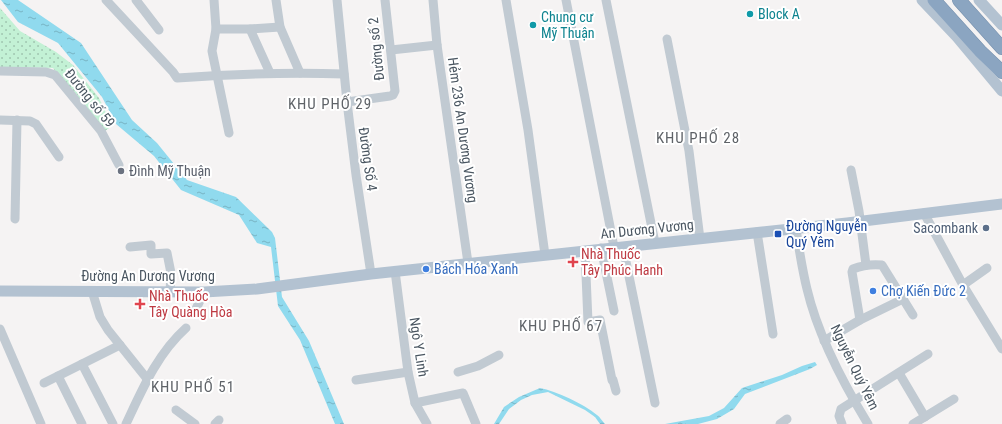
<svg xmlns="http://www.w3.org/2000/svg" width="1002" height="424" viewBox="0 0 1002 424" font-family="'Roboto Condensed',sans-serif">
<defs>
<pattern id="green-dots" width="8" height="8" patternUnits="userSpaceOnUse"><rect width="8" height="8" fill="#c3f1d5"/><path d="M2 2h.1M6 6h.1" fill="none" stroke="#a0c6b0" stroke-width="1.8" stroke-linecap="round"/></pattern>
<pattern id="water-ripples" width="26" height="14" patternUnits="userSpaceOnUse"><rect width="26" height="14" fill="#90daee"/><path d="M2 4q2-2 4 0t4 0M15 11q2-2 4 0t4 0" fill="none" stroke="#78b4c4"/></pattern>
</defs>
<rect width="100%" height="100%" fill="#f5f3f3"/>
<path fill="url(#green-dots)" d="M 0,8 L 20,31 L 56,52 L 73,65 L 99,98 L 112,126 L 105,131 L 53,68 L 0,67 Z"/>
<g fill="url(#water-ripples)">
<path d="M 1,0 L 18,0 L 81,43 L 132,120 L 157,143 L 187,180 L 236,197 L 272,232 L 275,238 L 282,297 L 309,341 L 344,424 L 335,424 L 300,340 L 278,306 L 271,247 L 257,243 L 239,215 L 181,190 L 154,156 L 116,124 L 102,97 L 58,43 L 18,22 Z"/>
<path d="M 815,362 L 817,365 L 810,369 L 745,394 L 734,409 L 717,419 L 698,424 L 665,424 L 709,416 L 724,408 L 742,388 L 782,375 L 802,366 Z"/>
<path d="M 540,388 C 556,391 584,404 597,415 C 600,417 602,421 605,424 L 600,424 L 595,417 L 585,410 L 548,392 L 532,395 L 521,400 L 509,409 L 499,424 L 494,424 L 504,407 L 519,397 Z"/>
</g>
<g fill="none" stroke-linecap="round" stroke-linejoin="round">
<defs>
<g id="highway">
<path d="M 934,0 L 980,51 L 1002,72"/>
<path d="M 959,0 L 1002,48"/>
</g>
</defs>
<use href="#highway" stroke="#7690ad" stroke-width="14"/>
<g stroke="#c1cad2" stroke-width="9">
<path d="M 106,0 L 173,72 L 177,78 C 233,74 288,72 344,74"/>
<path d="M 136,0 L 159,30"/>
<path d="M 214,0 L 216,29 L 212,51 L 229,133"/>
<path d="M 276,0 L 280,27 L 300,73"/>
<path d="M 337,0 L 347,102 L 356,175 L 371,274"/>
<path d="M 433,0 L 437,45 L 468,263"/>
<path d="M 506,0 L 528,130 L 545,255"/>
<path d="M 566,0 L 614,247"/>
<path d="M 606,0 L 655,243"/>
<path d="M 216,29 L 250,29 L 280,27"/>
<path d="M 250,29 L 270,73"/>
<path d="M 667,39 L 689,151 L 700,239"/>
<path d="M 391,50 L 437,45"/>
<path d="M 0,71 L 46,72 L 55,75 L 101,131 L 119,165"/>
<path d="M 347,102 L 390,96 L 393,95 L 395,91 L 385,0"/>
<path d="M 0,120 L 30,121 L 36,124 L 59,157"/>
<path d="M 851,170 L 859,211 L 866,265"/>
<path d="M 924,213 L 963,285 L 1002,349"/>
<path d="M 15,219 L 17,120"/>
<path d="M 796,229 C 799,249 802,269 807,289 C 818,336 843,383 868,424"/>
<path d="M 757,232 L 773,334"/>
<path d="M 130,247 L 151,245 L 151,254 L 167,253 L 171,273 L 170,292"/>
<path d="M 623,247 L 655,403"/>
<path d="M 601,248 L 614,311"/>
<path d="M 585,251 L 588,322 L 600,320 L 612,380 L 613,380 L 616,391"/>
<path d="M 395,271 L 408,372 L 415,403 L 427,424"/>
<path d="M 963,285 L 987,268"/>
<path d="M 92,291 L 100,317 L 108,330 L 148,380"/>
<path d="M 196,309 L 204,292"/>
<path d="M 860,320 L 852,272 L 853,269 C 863,265 872,264 882,265 L 913,315"/>
<path d="M 0,329 L 41,424"/>
<path d="M 824,341 L 860,320 L 903,299"/>
<path d="M 82,364 L 113,424"/>
<path d="M 458,372 L 478,366 L 499,355"/>
<path d="M 899,373 L 925,417"/>
<path d="M 58,376 L 82,424"/>
<path d="M 356,380 L 408,372"/>
<path d="M 44,383 L 120,345"/>
<path d="M 415,403 L 463,393 L 476,424"/>
<path d="M 176,410 L 195,424"/>
<path d="M 126,424 C 142,390 157,354 186,328"/>
<path d="M 215,424 L 219,420"/>
<path d="M 780,424 L 787,419"/>
<path d="M 842,424 L 839,416 L 841,409 L 928,354"/>
<path d="M 913,424 L 954,399"/>
</g>
<g stroke="#b3c2d1" stroke-width="11">
<path d="M 922,0 L 957,37 L 1002,91"/>
<path d="M 979,0 L 1002,25"/>
<path d="M 0,291 L 204,292 L 257,289 L 371,274 L 847,223 L 1002,204"/>
</g>
<use href="#highway" stroke="#8ba5c1" stroke-width="13"/>
</g>
<g fill="#0f9aa8" stroke="#fff" stroke-width="1.5">
<circle cx="750" cy="14" r="4"/>
<circle cx="533" cy="25" r="4"/>
</g>
<circle fill="#6b7280" stroke="#fff" stroke-width="1.5" cx="121" cy="171" r="4"/>
<circle fill="#5c6f8a" stroke="#fff" stroke-width="1.5" cx="986" cy="228" r="4"/>
<rect fill="#1a4fb4" stroke="#fff" stroke-width="1.5" x="774" y="230" width="8" height="8" rx="2"/>
<g fill="#e0444e" stroke="#fff" stroke-width="1.5">
<path d="M571 256h4v4h4v4h-4v4h-4v-4h-4v-4h4z"/>
<path d="M138 298h4v4h4v4h-4v4h-4v-4h-4v-4h4z"/>
</g>
<g fill="#3f7fe0" stroke="#fff" stroke-width="1.5">
<circle cx="426" cy="269" r="4"/>
<circle cx="873" cy="291" r="4"/>
</g>
<g text-anchor="middle" dominant-baseline="central" stroke-width="4" stroke-linejoin="round" paint-order="stroke">
<g font-size="14" fill="#0d838f" stroke="#fff" text-anchor="start">
<text x="758" y="14">Block A</text>
<text x="541" y="17">Chung cư<tspan x="541" dy="16">Mỹ Thuận</tspan></text>
</g>
<g font-size="14" fill="#4a5661" stroke="#fff">
<text transform="translate(376 49) rotate(-96)">Đường số 2</text>
<text transform="translate(90 98) rotate(51)">Đường số 59</text>
<text transform="translate(463 130) rotate(82)">Hẻm 236 An Dương Vương</text>
<text transform="translate(368 159) rotate(82)">Đường Số 4</text>
<text transform="translate(647 229) rotate(-6)">An Dương Vương</text>
<text x="148" y="276">Đường An Dương Vương</text>
<text transform="translate(419 347) rotate(81)">Ngô Y Linh</text>
<text transform="translate(855 367) rotate(64)">Nguyễn Quý Yêm</text>
</g>
<g font-size="14" fill="#5b616d" stroke="#fff" text-anchor="start">
<text x="129" y="171">Đình Mỹ Thuận</text>
</g>
<g font-size="14" fill="#164399" stroke="#fff" text-anchor="start">
<text x="786" y="226">Đường Nguyễn<tspan x="786" dy="16">Quý Yêm</tspan></text>
</g>
<g font-size="14" fill="#4e5e75" stroke="#fff" text-anchor="end">
<text x="978" y="228">Sacombank</text>
</g>
<g font-size="14" fill="#be3a42" stroke="#fff" text-anchor="start">
<text x="581" y="254">Nhà Thuốc<tspan x="581" dy="16">Tây Phúc Hanh</tspan></text>
<text x="149" y="296">Nhà Thuốc<tspan x="149" dy="16">Tây Quàng Hòa</tspan></text>
</g>
<g font-size="14" fill="#366cbe" stroke="#fff" text-anchor="start">
<text x="434" y="269">Bách Hóa Xanh</text>
<text x="881" y="291">Chợ Kiến Đức 2</text>
</g>
<g font-size="15" letter-spacing="1" fill="#5f6368" stroke="#fff">
<text x="330" y="104">KHU PHỐ 29</text>
<text x="698" y="138">KHU PHỐ 28</text>
<text x="561" y="326">KHU PHỐ 67</text>
<text x="193" y="387">KHU PHỐ 51</text>
</g>
</g>
</svg>
